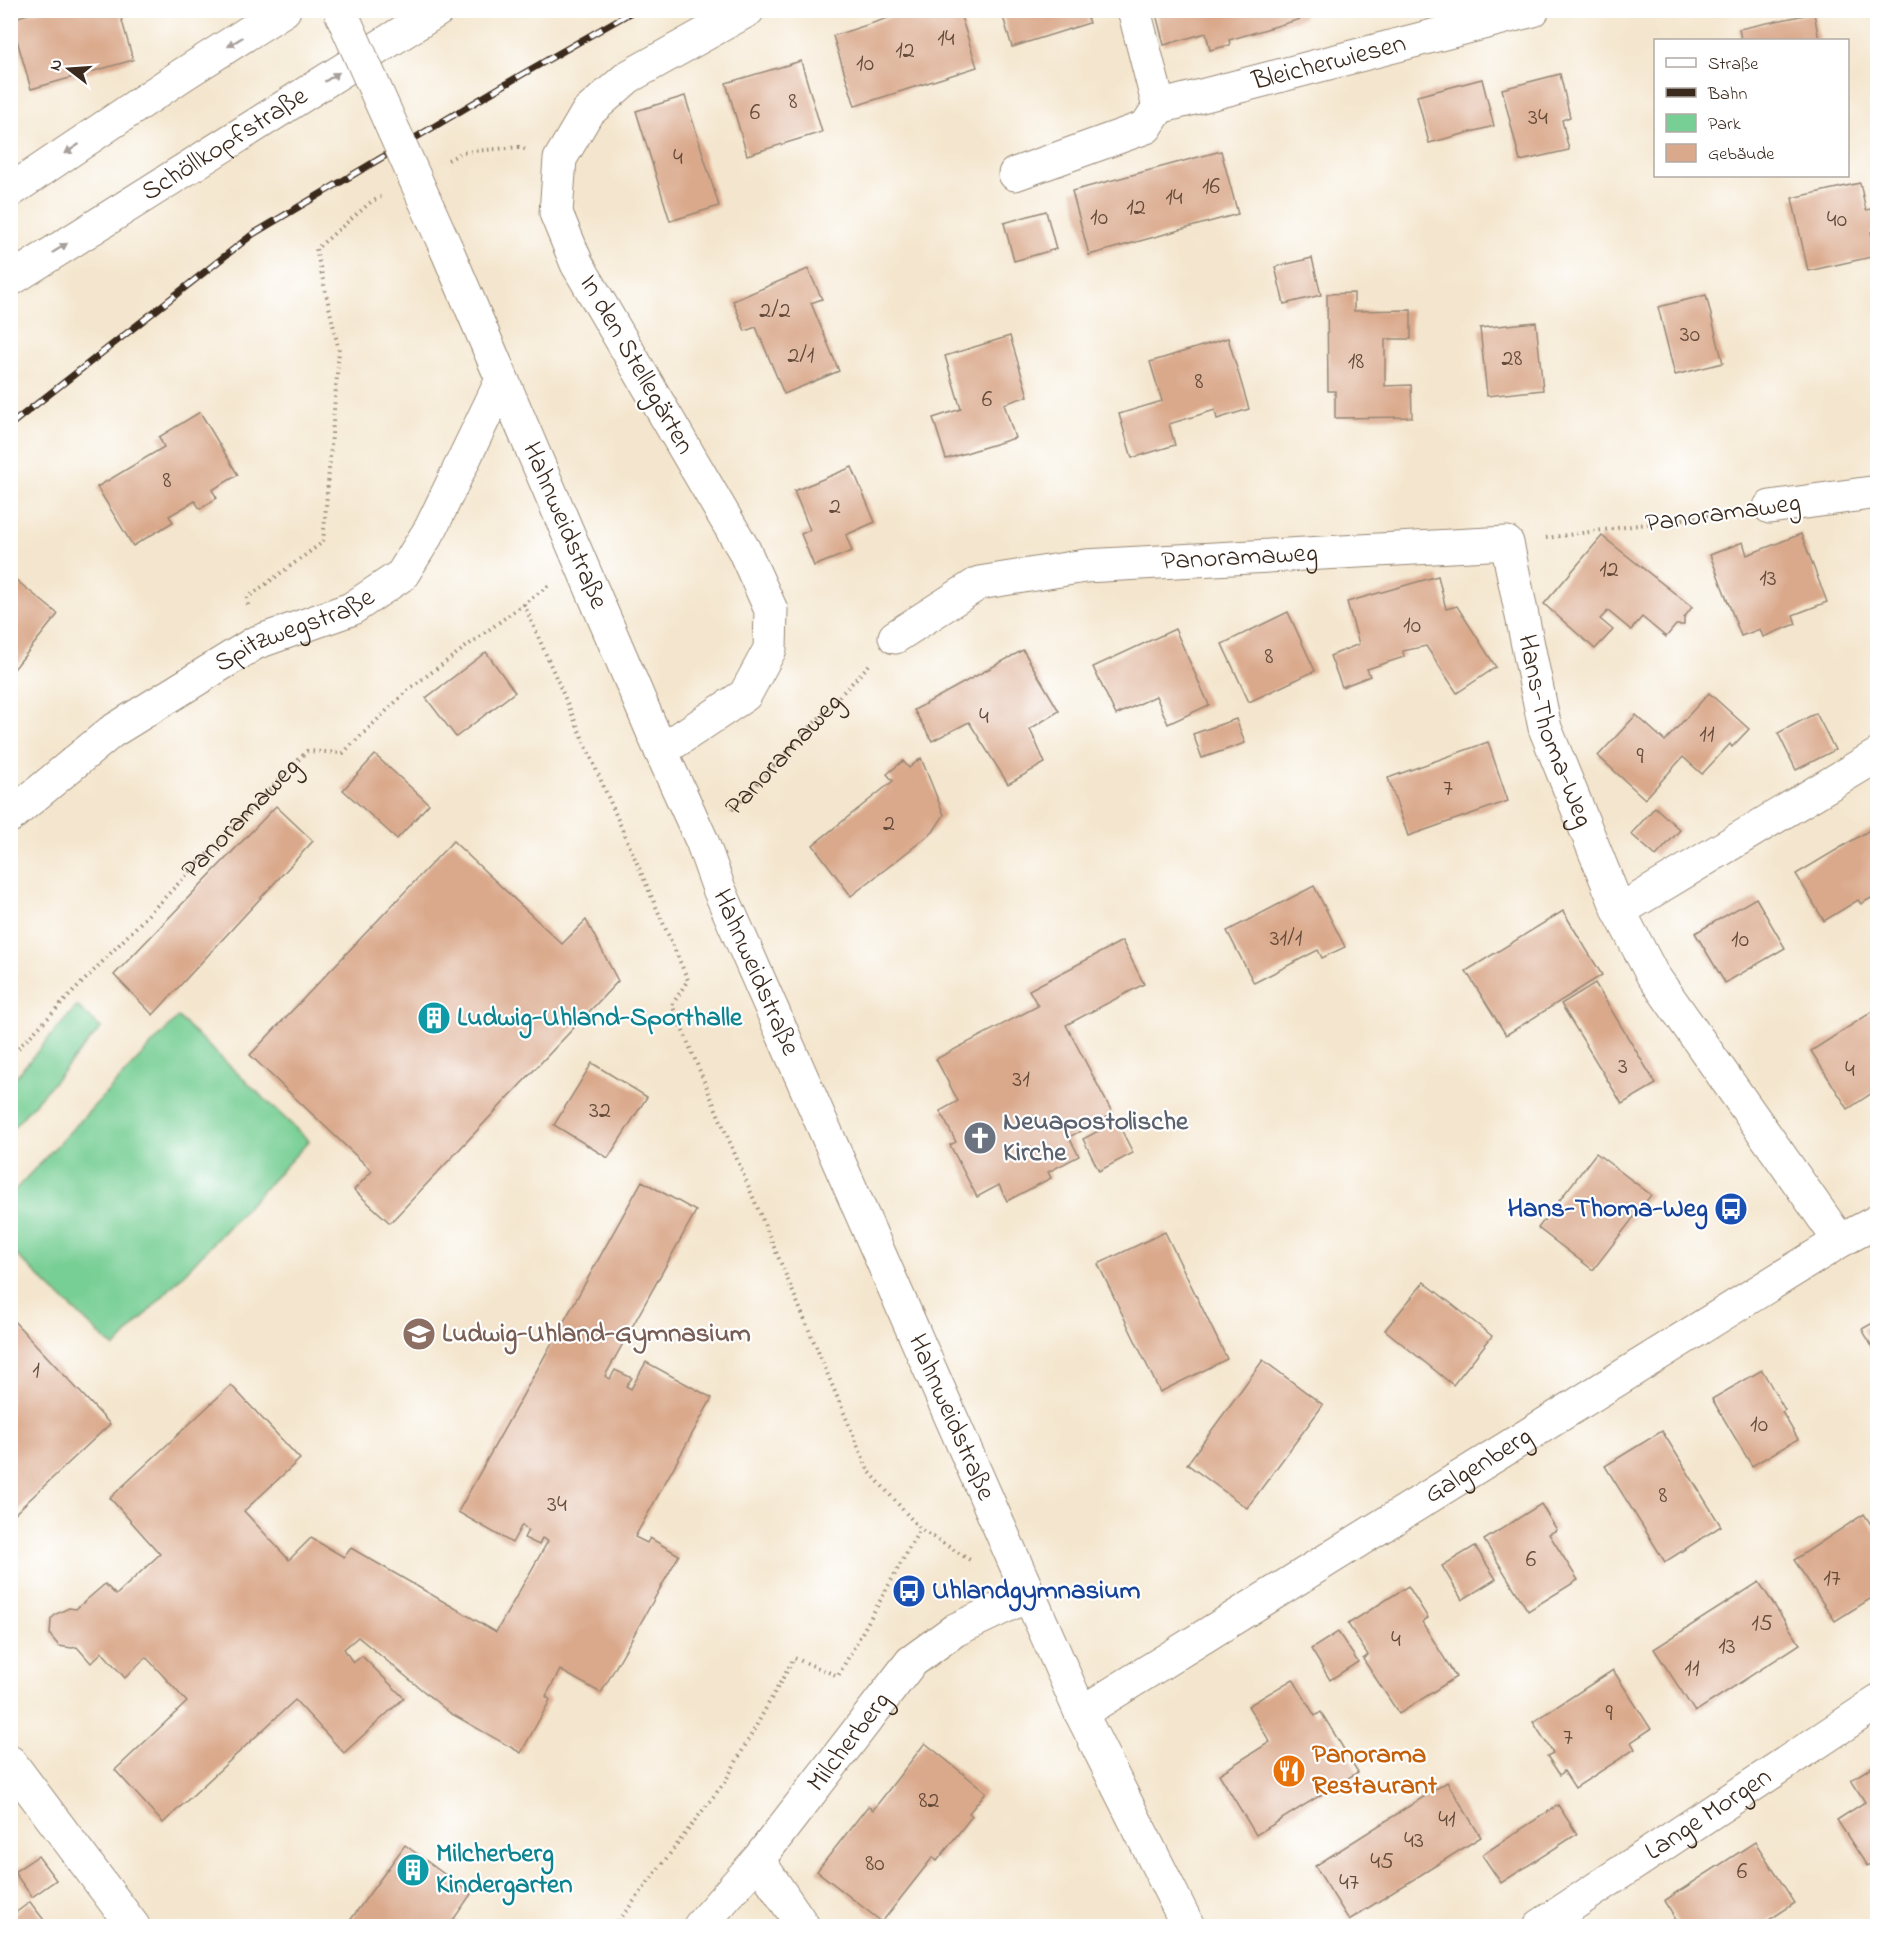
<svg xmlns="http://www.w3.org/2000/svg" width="1888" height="1937" viewBox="0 0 1888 1937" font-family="'Indie Flower',sans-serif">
<rect width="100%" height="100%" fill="#fff"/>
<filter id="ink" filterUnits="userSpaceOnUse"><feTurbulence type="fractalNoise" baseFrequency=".0167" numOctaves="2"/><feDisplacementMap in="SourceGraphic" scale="12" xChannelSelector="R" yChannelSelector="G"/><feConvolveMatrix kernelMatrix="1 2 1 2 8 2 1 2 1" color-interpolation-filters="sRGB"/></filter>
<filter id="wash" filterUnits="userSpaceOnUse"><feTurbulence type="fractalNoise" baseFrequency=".008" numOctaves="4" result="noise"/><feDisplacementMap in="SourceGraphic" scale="24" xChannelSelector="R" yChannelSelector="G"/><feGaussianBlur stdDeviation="1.35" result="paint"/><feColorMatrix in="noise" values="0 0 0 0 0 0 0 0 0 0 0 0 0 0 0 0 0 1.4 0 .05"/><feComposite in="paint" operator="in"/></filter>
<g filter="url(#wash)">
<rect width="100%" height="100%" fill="#f4e6ce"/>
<g fill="#78cf95" stroke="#5a7c5a" stroke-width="1.5">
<path d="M 77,1006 L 101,1028 L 11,1130 L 11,1082 Z"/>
<path d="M 178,1017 L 309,1141 L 114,1348 L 11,1250 L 11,1194 Z"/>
</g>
<g id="blocks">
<g fill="#daa98b">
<path d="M 42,10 L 119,10 L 133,60 L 31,89 L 11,19 Z"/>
<path d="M 913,10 L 959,10 L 977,67 L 855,106 L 833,36 Z"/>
<path d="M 1001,10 L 1085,10 L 1089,23 L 1012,47 Z"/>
<path d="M 1155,10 L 1302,10 L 1304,18 L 1229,40 L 1230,45 L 1210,50 L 1206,33 L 1164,45 Z"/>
<path d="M 1814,13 L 1819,40 L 1741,40 L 1739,29 Z"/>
<path d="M 801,61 L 822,132 L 747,155 L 726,83 Z"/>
<path d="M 1560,74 L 1570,117 L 1562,120 L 1569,150 L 1520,161 L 1502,89 Z"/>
<path d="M 1482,79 L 1494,126 L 1429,143 L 1417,96 Z"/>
<path d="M 685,96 L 719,206 L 670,221 L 636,111 Z"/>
<path d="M 1221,151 L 1238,214 L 1089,255 L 1072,191 Z"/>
<path d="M 1860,183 L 1866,210 L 1878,208 L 1878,231 L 1871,232 L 1876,256 L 1808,271 L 1792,198 Z"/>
<path d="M 1046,211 L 1056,249 L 1014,261 L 1004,223 Z"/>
<path d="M 1312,258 L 1321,295 L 1284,304 L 1275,267 Z"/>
<path d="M 808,269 L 822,299 L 811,303 L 839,371 L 784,394 L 756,327 L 745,331 L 733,301 Z"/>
<path d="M 1354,293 L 1354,311 L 1411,310 L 1411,339 L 1385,339 L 1385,386 L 1411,385 L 1412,417 L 1335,418 L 1335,391 L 1328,391 L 1327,294 Z"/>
<path d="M 1706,295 L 1723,363 L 1675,375 L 1658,307 Z"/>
<path d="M 1536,322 L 1543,390 L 1487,396 L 1480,328 Z"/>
<path d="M 1010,336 L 1028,396 L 1004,404 L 1015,438 L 946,459 L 933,418 L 961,409 L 945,356 Z"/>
<path d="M 1228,338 L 1249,409 L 1217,419 L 1215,410 L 1169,424 L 1175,445 L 1132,458 L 1119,414 L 1162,401 L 1150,362 Z"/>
<path d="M 200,412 L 238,475 L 212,490 L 217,498 L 200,509 L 195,501 L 169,516 L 173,522 L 133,546 L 97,487 L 164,447 L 159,437 Z"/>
<path d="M 852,467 L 875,522 L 846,535 L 852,551 L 814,566 L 801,534 L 810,530 L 794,491 Z"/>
<path d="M 1801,534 L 1827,602 L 1793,615 L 1796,624 L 1763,637 L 1760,629 L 1741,636 L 1710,555 L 1743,542 L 1747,555 Z"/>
<path d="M 1602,536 L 1692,607 L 1684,618 L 1684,625 L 1676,625 L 1666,637 L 1642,617 L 1631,630 L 1608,611 L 1600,619 L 1613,630 L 1595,649 L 1544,604 Z"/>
<path d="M 10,575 L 58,614 L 10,674 Z"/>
<path d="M 1438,576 L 1446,609 L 1457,606 L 1496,667 L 1457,693 L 1426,646 L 1403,651 L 1404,657 L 1367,669 L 1370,676 L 1342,687 L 1330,656 L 1359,644 L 1347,602 Z"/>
<path d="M 1288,612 L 1315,671 L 1249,702 L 1222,644 Z"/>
<path d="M 1175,629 L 1209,705 L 1168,724 L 1156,696 L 1116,715 L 1093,667 Z"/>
<path d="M 1023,650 L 1059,711 L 1030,729 L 1045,763 L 1008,784 L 969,722 L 932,741 L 914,710 Z"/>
<path d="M 486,652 L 515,692 L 456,737 L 426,698 Z"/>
<path d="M 1709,693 L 1749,729 L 1732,747 L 1730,744 L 1702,774 L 1683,757 L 1645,799 L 1598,756 L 1636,715 L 1665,741 Z"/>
<path d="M 1816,713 L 1835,750 L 1796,770 L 1778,733 Z"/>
<path d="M 1236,719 L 1245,743 L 1202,758 L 1193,734 Z"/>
<path d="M 1488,742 L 1508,801 L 1408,836 L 1388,778 Z"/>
<path d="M 375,755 L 429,804 L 397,839 L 343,790 Z"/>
<path d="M 921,758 L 944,815 L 933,832 L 851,896 L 813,845 L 893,781 L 887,774 L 903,761 L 909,768 Z"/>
<path d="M 276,806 L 313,841 L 153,1015 L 114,975 Z"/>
<path d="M 1655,807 L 1680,830 L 1656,856 L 1631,834 Z"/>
<path d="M 1878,825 L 1878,874 L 1873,877 L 1878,884 L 1878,894 L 1861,904 L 1858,900 L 1824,921 L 1796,874 Z"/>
<path d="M 453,841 L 562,944 L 586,920 L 618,981 L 390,1223 L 354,1190 L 372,1171 L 250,1055 Z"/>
<path d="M 1314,886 L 1345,947 L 1322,958 L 1318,950 L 1254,983 L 1227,931 Z"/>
<path d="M 1756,898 L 1785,948 L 1725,983 L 1695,933 Z"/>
<path d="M 1563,911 L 1602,975 L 1506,1035 L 1466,971 Z"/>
<path d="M 1122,941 L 1144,984 L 1066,1025 L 1113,1114 L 1069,1137 L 1079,1156 L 1048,1172 L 1051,1178 L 1007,1201 L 999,1185 L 977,1197 L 950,1145 L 956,1142 L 940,1111 L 958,1101 L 936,1059 L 1038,1006 L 1029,990 Z"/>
<path d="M 1595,983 L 1656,1084 L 1622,1104 L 1561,1004 Z"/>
<path d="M 1878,1008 L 1878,1089 L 1848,1109 L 1811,1051 Z"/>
<path d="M 592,1063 L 647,1097 L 608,1158 L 554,1125 Z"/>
<path d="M 1117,1121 L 1133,1153 L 1099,1171 L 1083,1139 Z"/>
<path d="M 1596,1153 L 1651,1195 L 1593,1270 L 1538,1228 Z"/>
<path d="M 642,1181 L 696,1211 L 605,1376 L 610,1379 L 615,1370 L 632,1378 L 626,1386 L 631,1389 L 646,1362 L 712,1398 L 635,1537 L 647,1543 L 650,1538 L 679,1555 L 601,1693 L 560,1670 L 546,1696 L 550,1700 L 521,1753 L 450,1713 L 358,1637 L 344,1649 L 353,1663 L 362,1656 L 404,1698 L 344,1753 L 295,1700 L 163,1823 L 115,1770 L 187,1702 L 146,1657 L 125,1678 L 102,1652 L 91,1663 L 77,1647 L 72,1648 L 59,1646 L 50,1635 L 51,1619 L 56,1614 L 69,1608 L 76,1609 L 105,1584 L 116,1595 L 160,1554 L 110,1498 L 231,1385 L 300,1459 L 244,1511 L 289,1560 L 311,1538 L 344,1557 L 351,1548 L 496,1632 L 548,1541 L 542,1538 L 539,1545 L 524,1538 L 528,1530 L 522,1525 L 512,1543 L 458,1512 Z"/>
<path d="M 1165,1232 L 1227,1359 L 1160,1392 L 1098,1264 Z"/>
<path d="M 1424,1282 L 1492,1336 L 1453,1385 L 1385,1330 Z"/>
<path d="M 10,1317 L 110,1424 L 10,1518 Z"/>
<path d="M 1878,1320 L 1878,1357 L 1862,1329 Z"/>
<path d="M 1263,1360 L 1323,1405 L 1247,1508 L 1187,1464 Z"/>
<path d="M 1762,1370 L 1785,1410 L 1782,1412 L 1798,1439 L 1752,1466 L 1712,1399 Z"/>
<path d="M 1662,1431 L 1721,1526 L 1665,1562 L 1605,1466 Z"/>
<path d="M 1541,1504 L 1557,1530 L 1549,1534 L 1578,1580 L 1528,1611 L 1484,1540 Z"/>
<path d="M 1864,1514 L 1878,1535 L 1878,1594 L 1835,1621 L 1794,1560 Z"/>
<path d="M 1475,1546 L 1496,1579 L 1462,1600 L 1442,1566 Z"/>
<path d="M 1759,1582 L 1800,1644 L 1695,1712 L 1654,1649 Z"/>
<path d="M 1408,1586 L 1428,1618 L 1422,1622 L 1456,1677 L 1399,1714 L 1363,1659 L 1368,1655 L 1348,1624 Z"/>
<path d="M 1338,1632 L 1358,1662 L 1330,1680 L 1311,1649 Z"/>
<path d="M 1613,1670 L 1651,1729 L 1631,1742 L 1635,1749 L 1575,1788 L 1564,1771 L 1560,1775 L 1547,1756 L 1553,1753 L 1533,1722 Z"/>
<path d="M 1293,1679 L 1315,1716 L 1321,1712 L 1358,1772 L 1256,1835 L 1219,1774 L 1270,1742 L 1248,1706 Z"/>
<path d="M 925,1743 L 986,1792 L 969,1813 L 972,1816 L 937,1861 L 933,1857 L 882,1922 L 817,1871 L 868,1806 L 873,1810 Z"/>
<path d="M 1878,1763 L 1878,1859 L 1867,1866 L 1837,1820 L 1865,1802 L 1851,1780 Z"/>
<path d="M 1447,1782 L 1481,1837 L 1349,1920 L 1315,1866 Z"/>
<path d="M 1558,1805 L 1577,1834 L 1501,1883 L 1482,1855 Z"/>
<path d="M 1755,1842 L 1795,1903 L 1760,1926 L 1680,1926 L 1664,1901 Z"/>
<path d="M 405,1845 L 471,1894 L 453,1920 L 462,1926 L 346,1926 Z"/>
<path d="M 38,1856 L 56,1880 L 32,1897 L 14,1872 Z"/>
<path d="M 30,1902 L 44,1920 L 36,1926 L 10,1926 L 10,1917 Z"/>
</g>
</g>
</g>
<g filter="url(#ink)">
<use href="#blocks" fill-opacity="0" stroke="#988876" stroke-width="1.5"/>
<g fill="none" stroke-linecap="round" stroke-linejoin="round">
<defs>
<g id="minor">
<path id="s3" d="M 1134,10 L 1159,107 L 1533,10"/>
<path d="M 1015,174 L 1146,127 L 1159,107"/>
<path d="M 1770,507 L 1878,492"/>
<path id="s4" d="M 895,637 L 979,583 L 1085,566 L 1507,543 L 1545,728 L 1619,911 L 1652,974 L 1840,1241"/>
<path d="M 661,751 L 745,695 L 770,649 L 771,610 L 744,550 L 577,264 L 556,213 L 560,159 L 587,113 L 628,77 L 748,10"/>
<path id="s5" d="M 10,816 L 111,732 L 255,643 L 351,609 L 402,575 L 431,528 L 502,380"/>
<path d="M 1619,911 L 1878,755"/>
<path id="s6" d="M 1081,1713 L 1840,1241 L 1878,1221"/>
<path d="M 10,1762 L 133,1926"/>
<path d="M 758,1860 L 803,1926"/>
<path id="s7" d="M 1540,1926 L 1878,1702"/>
</g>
<g id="tertiary">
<path id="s8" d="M 446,248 L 661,751 L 702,841 L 719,889 L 1081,1713 L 1188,1926"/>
<path id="s9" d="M 700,1926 L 758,1860 L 911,1662 L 955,1630 L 1029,1595"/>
</g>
<g id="secondary">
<path d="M 10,191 L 182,75 L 284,10"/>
<path id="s10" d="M 10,280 L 438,10"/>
</g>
</defs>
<use href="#minor" stroke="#988876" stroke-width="35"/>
<use href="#tertiary" stroke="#988876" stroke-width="35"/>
<use href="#secondary" stroke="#988876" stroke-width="35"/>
<g stroke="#988876" stroke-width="4" stroke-dasharray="1.5 4.5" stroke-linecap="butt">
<path d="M 448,160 L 463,152 L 519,147 L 525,149"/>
<path d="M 1546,538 L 1732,512"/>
<path d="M 524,604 L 688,980 L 672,1005 L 868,1470 L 920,1529 L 970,1560"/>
<path d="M 248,605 L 247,598 L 323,542 L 339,351 L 316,249 L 371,202 L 381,197"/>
<path id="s1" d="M 732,810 L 869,665"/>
<path id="s2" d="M 10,1057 L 307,751 L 343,753 L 409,689 L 548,586"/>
<path d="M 615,1926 L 726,1780 L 794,1658 L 838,1676 L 920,1529"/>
</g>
<use href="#minor" stroke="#fff" stroke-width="33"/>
<use href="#tertiary" stroke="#fff" stroke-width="33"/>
<use href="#secondary" stroke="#fff" stroke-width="33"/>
<defs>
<path id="rail" d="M 10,425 L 253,234 L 521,75 L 635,10"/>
</defs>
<use href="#rail" stroke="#3b2a1e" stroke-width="7"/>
<use href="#rail" stroke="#fff" stroke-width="4.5" stroke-dasharray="14" stroke-linecap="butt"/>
<defs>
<path id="tertiary-bridge" d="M 340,10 L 446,248"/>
</defs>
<use href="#tertiary-bridge" stroke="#988876" stroke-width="35" stroke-linecap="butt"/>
<use href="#tertiary-bridge" stroke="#fff" stroke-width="33"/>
</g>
<defs><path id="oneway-solid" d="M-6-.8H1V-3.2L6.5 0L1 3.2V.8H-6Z" transform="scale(1.5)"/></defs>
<g fill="#a79f9a">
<use href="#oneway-solid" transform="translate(235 42) rotate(148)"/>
<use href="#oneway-solid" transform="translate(332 77) rotate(-32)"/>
<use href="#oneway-solid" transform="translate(72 149) rotate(146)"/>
<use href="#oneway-solid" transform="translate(60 248) rotate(-32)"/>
</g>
</g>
<defs>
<symbol id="building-disc" viewBox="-11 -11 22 22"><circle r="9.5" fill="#0f9aa8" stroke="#fff"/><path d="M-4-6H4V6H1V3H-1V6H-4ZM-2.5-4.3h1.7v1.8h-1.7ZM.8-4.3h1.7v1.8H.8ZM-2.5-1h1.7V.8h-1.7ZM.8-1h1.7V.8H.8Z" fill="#fff"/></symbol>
<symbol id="church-disc" viewBox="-11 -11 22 22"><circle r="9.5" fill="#6b7280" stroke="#fff"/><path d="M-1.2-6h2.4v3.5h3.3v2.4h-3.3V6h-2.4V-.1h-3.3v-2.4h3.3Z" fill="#fff"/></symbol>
<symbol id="bus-disc" viewBox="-11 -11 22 22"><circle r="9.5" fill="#1a4fb4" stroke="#fff"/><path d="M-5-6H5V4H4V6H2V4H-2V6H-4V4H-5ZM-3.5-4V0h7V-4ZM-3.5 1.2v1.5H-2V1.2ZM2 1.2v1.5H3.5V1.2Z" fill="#fff"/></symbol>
<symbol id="school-disc" viewBox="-11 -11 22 22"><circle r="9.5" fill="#8d6e63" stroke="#fff"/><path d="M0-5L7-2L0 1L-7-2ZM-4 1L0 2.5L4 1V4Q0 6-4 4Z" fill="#fff"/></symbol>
<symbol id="restaurant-disc" viewBox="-11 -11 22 22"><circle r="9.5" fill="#e8710a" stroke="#fff"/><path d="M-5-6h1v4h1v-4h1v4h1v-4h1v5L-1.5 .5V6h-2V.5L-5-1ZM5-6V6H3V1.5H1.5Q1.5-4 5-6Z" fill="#fff"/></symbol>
</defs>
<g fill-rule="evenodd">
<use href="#building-disc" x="415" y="999" width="38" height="38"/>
<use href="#church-disc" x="961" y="1119" width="38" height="38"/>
<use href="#bus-disc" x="1712" y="1190" width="38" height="38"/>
<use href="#school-disc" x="400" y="1315" width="38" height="38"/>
<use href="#bus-disc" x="890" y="1572" width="38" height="38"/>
<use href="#restaurant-disc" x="1270" y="1752" width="38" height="38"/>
<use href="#building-disc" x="394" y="1851" width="38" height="38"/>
</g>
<g text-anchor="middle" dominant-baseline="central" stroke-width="4.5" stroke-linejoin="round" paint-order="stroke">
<g font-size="24" fill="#634a39">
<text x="946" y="39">14</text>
<text x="905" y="51">12</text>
<text x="865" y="64">10</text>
<text x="793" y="102">8</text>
<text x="755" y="113">6</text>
<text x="1538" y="118">34</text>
<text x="678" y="158">4</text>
<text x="1211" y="187">16</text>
<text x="1174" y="198">14</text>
<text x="1136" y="208">12</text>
<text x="1099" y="218">10</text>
<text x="1837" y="220">40</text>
<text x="775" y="311">2/2</text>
<text x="1690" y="335">30</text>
<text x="801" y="356">2/1</text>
<text x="1512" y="359">28</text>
<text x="1356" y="362">18</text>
<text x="1199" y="382">8</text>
<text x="987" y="400">6</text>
<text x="167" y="481">8</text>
<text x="835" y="507">2</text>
<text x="1609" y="570">12</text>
<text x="1768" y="579">13</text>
<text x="1412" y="626">10</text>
<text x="1269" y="657">8</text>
<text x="984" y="717">4</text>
<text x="1707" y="735">11</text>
<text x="1640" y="757">9</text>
<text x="1448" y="789">7</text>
<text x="889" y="824">2</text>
<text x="1286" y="939">31/1</text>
<text x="1740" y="940">10</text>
<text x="1623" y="1067">3</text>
<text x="1850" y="1070">4</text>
<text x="1021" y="1080">31</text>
<text x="600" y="1111">32</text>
<text x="36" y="1371">1</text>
<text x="1759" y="1425">10</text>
<text x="1663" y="1496">8</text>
<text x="557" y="1505">34</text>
<text x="1531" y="1560">6</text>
<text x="1832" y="1579">17</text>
<text x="1762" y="1624">15</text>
<text x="1396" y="1640">4</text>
<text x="1727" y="1647">13</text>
<text x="1692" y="1669">11</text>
<text x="1609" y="1714">9</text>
<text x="1568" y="1738">7</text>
<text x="929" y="1801">82</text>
<text x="1447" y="1820">41</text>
<text x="1414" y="1841">43</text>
<text x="1382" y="1862">45</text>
<text x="875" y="1864">80</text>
<text x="1742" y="1872">6</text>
<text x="1349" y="1883">47</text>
</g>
<g font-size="27" fill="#3b2a1e" stroke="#fff">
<text stroke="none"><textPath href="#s3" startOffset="276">Bleicherwiesen</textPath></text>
<text stroke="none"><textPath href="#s10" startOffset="254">Schöllkopfstraße</textPath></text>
<text transform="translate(636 365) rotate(60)">In den Stellegärten</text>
<text transform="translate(1723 514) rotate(-8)">Panoramaweg</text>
<text stroke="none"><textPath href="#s8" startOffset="302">Hahnweidstraße</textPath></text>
<text stroke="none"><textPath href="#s4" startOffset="362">Panoramaweg</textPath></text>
<text stroke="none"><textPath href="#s5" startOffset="342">Spitzwegstraße</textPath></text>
<text stroke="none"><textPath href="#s4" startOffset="824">Hans-Thoma-Weg</textPath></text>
<text stroke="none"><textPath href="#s1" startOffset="76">Panoramaweg</textPath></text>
<text stroke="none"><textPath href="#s2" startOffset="332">Panoramaweg</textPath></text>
<text stroke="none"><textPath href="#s8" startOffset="788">Hahnweidstraße</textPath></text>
<text stroke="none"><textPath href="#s8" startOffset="1274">Hahnweidstraße</textPath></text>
<text stroke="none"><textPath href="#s6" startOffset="468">Galgenberg</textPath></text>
<text stroke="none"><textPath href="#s9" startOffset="237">Milcherberg</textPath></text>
<text stroke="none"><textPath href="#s7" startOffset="202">Lange Morgen</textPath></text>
</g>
<g font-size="27" font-weight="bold" fill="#0d838f" stroke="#fff" text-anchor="start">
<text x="457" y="1018">Ludwig-Uhland-Sporthalle</text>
<text x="436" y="1854">Milcherberg<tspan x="436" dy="31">Kindergarten</tspan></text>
</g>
<g font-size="27" font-weight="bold" fill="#5b616d" stroke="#fff" text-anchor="start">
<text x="1003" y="1122">Neuapostolische<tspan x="1003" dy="31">Kirche</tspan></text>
</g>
<g font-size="27" font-weight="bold" fill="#164399" stroke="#fff" text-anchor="end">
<text x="1708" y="1209">Hans-Thoma-Weg</text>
<text x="932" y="1591" text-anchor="start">Uhlandgymnasium</text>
</g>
<g font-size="27" font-weight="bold" fill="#785e54" stroke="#fff" text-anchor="start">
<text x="442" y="1334">Ludwig-Uhland-Gymnasium</text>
</g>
<g font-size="27" font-weight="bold" fill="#c56008" stroke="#fff" text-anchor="start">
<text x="1312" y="1755">Panorama<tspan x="1312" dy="31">Restaurant</tspan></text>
</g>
</g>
<rect width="1888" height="1937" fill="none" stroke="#fff" stroke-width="36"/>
<rect x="1654" y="39" width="195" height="138" fill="#ffffff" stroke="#b1aaa5" stroke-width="1.5"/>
<rect x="1666" y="58" width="30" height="9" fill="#ffffff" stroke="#b1aaa5" stroke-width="1.5"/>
<text x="1708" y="69" font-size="18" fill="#3b2a1e">Straße</text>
<rect x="1666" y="88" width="30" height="9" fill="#3b2a1e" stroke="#b1aaa5" stroke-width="1.5"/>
<text x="1708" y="99" font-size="18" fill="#3b2a1e">Bahn</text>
<rect x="1666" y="114" width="30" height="18" fill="#78cf95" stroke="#b1aaa5" stroke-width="1.5"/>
<text x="1708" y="129" font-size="18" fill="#3b2a1e">Park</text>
<rect x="1666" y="144" width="30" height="18" fill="#daa98b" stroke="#b1aaa5" stroke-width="1.5"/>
<text x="1708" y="159" font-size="18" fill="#3b2a1e">Gebäude</text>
<g transform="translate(69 69) rotate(287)" stroke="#ffffff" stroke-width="4.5" paint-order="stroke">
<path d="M0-4.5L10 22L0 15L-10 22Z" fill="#3b2a1e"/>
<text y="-9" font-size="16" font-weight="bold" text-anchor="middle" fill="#3b2a1e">N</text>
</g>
</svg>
